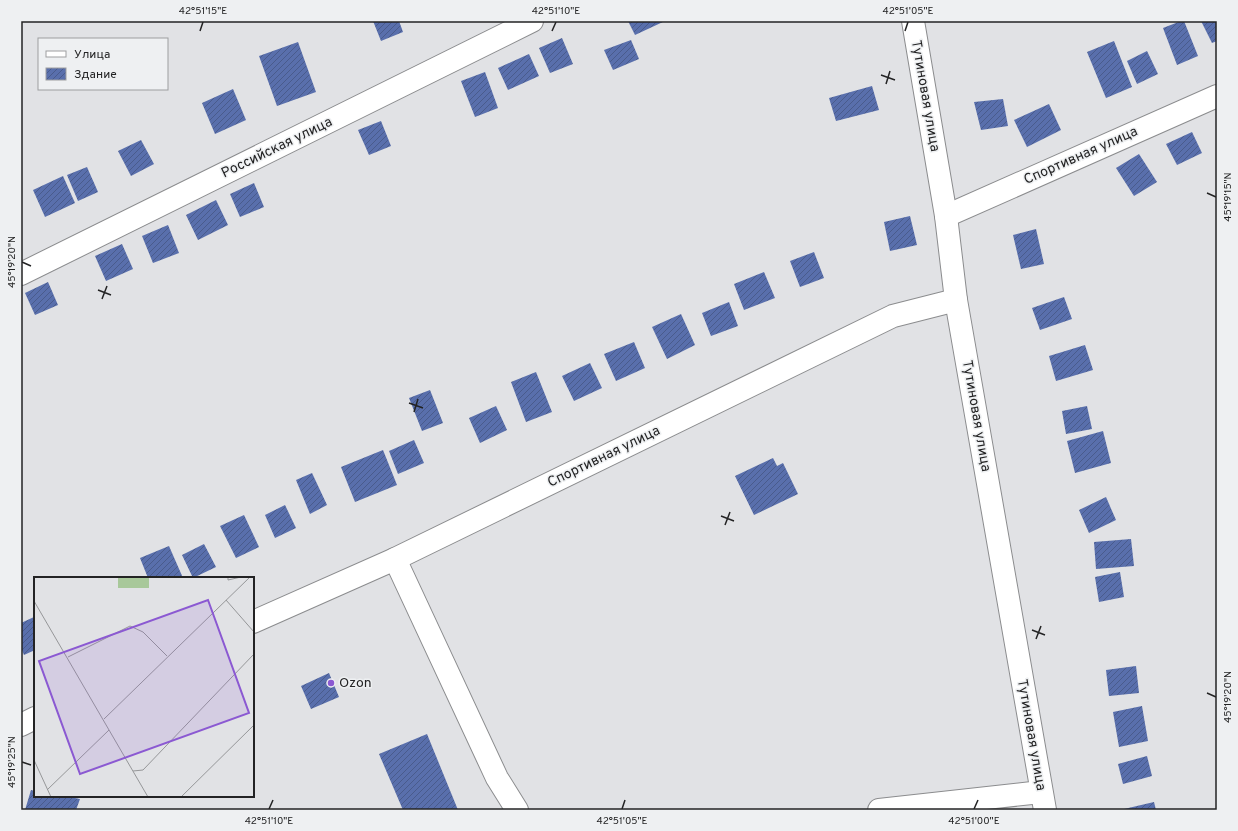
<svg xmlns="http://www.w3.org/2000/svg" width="1238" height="831" viewBox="0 0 1238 831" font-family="Overpass,sans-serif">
<defs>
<pattern id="building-hatch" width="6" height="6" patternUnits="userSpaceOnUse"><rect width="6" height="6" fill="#596fac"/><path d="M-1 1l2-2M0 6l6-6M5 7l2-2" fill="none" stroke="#495b8c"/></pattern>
</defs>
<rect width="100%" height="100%" fill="#e1e2e5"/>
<g fill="url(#building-hatch)">
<path d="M 373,21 L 399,21 L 403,32 L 381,41 Z"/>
<path d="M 628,21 L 665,21 L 635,35 Z"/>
<path d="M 1181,21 L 1184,21 L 1198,56 L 1177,65 L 1163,28 Z"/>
<path d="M 1201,21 L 1217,21 L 1217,41 L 1212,43 Z"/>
<path d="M 562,38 L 573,64 L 550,73 L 539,48 Z"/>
<path d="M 631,40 L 639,59 L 613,70 L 604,50 Z"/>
<path d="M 1114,41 L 1132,87 L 1106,98 L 1087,52 Z"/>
<path d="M 298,42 L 316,92 L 277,106 L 259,56 Z"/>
<path d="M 1147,51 L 1158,74 L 1137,84 L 1127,61 Z"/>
<path d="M 529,54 L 539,76 L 508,90 L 498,68 Z"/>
<path d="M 485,72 L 498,108 L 475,117 L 461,81 Z"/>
<path d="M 872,86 L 879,110 L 836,121 L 829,98 Z"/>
<path d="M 233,89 L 246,120 L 215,134 L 202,103 Z"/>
<path d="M 1003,99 L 1008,126 L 981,130 L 974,102 Z"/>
<path d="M 1049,104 L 1061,130 L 1027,147 L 1014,120 Z"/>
<path d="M 381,121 L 391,146 L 369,155 L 358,130 Z"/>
<path d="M 1192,132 L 1202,153 L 1177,165 L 1166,144 Z"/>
<path d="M 141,140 L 154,164 L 131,176 L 118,151 Z"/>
<path d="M 1139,154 L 1157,182 L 1134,196 L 1116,168 Z"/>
<path d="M 87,167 L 98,192 L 78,201 L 67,175 Z"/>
<path d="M 63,176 L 75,203 L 45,217 L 33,190 Z"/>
<path d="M 254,183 L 264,207 L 240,217 L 230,194 Z"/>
<path d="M 216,200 L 228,225 L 198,240 L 186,215 Z"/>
<path d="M 910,216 L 917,245 L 890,251 L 884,222 Z"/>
<path d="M 168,225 L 179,253 L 153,263 L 142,236 Z"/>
<path d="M 1036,229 L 1044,264 L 1021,269 L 1013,235 Z"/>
<path d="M 122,244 L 133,269 L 106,281 L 95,256 Z"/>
<path d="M 814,252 L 824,278 L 800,287 L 790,261 Z"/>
<path d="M 764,272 L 775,298 L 744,310 L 734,284 Z"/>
<path d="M 48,282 L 58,305 L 35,315 L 25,293 Z"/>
<path d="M 1064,297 L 1072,319 L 1040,330 L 1032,308 Z"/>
<path d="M 729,302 L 738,326 L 711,336 L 702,313 Z"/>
<path d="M 681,314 L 695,345 L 667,359 L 652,327 Z"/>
<path d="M 634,342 L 645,368 L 616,381 L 604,354 Z"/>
<path d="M 1085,345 L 1093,370 L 1056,381 L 1049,356 Z"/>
<path d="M 590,363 L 602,388 L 574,401 L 562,376 Z"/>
<path d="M 536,372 L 552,412 L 526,422 L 511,382 Z"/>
<path d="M 430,390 L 443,423 L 422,431 L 409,398 Z"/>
<path d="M 496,406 L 507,430 L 480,443 L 469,418 Z"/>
<path d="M 1087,406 L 1092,429 L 1066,434 L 1062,411 Z"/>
<path d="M 1103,431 L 1111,463 L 1075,473 L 1067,441 Z"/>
<path d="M 414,440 L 424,463 L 398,474 L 389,451 Z"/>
<path d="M 383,450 L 397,485 L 355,502 L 341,467 Z"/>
<path d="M 773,458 L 777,466 L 783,463 L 798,494 L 754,515 L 735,476 Z"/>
<path d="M 312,473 L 327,505 L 310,514 L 296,480 Z"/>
<path d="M 1106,497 L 1116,520 L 1089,533 L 1079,510 Z"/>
<path d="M 285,505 L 296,528 L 275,538 L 265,515 Z"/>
<path d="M 244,515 L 259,547 L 236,558 L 220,526 Z"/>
<path d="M 1131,539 L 1134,566 L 1096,569 L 1094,542 Z"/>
<path d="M 204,544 L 216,567 L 193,578 L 182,555 Z"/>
<path d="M 169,546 L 183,578 L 148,578 L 140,558 Z"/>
<path d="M 1120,572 L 1124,597 L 1099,602 L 1095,577 Z"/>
<path d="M 34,617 L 35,650 L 24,655 L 21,648 L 21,623 Z"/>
<path d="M 1136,666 L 1139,693 L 1109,696 L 1106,670 Z"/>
<path d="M 329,673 L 339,697 L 311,709 L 301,686 Z"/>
<path d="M 1142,706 L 1148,741 L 1119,747 L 1113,712 Z"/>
<path d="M 427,734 L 458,810 L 403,810 L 379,754 Z"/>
<path d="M 1147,756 L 1152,776 L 1123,784 L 1118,764 Z"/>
<path d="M 31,790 L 35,791 L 35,796 L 65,796 L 80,799 L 76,810 L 25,810 Z"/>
<path d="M 1154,802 L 1156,810 L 1124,810 L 1124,809 Z"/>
</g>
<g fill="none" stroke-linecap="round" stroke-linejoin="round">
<defs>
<g id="minor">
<path d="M 913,21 L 946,216 L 956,300 L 1045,810"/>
<path d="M 946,216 L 1217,96"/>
<path d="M 21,274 L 532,21"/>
<path d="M 395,559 L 497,778 L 517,810"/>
<path d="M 253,622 L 395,559 L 893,316 L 956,300"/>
<path d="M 21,725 L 35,718"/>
<path d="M 879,810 L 1041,792"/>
</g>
</defs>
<use href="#minor" stroke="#8b8c8e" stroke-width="24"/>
<use href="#minor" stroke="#fff" stroke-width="22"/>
</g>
<path fill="none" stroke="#232324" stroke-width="1.5" d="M 200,31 L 203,22M 552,31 L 556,22M 905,31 L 908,22M 881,75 L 895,80M 886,84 L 890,71M 1207,193 L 1216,197M 22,262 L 31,266M 98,290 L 111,295M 102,299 L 107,286M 409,403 L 423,408M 414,412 L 418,399M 721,516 L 734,521M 725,525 L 730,512M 1032,630 L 1045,635M 1036,639 L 1041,626M 1207,693 L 1216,697M 22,762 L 31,765M 269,809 L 273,800M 622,809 L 625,800M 974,809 L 978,800"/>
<circle fill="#8b59d2" stroke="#eef0f2" stroke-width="1.5" cx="331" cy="683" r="4"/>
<g text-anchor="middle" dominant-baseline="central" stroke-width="3" stroke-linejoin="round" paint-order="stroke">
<g font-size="14" fill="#232324" stroke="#eef0f2">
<text transform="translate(925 96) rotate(80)">Тутиновая улица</text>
<text transform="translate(277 148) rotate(-26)">Российская улица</text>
<text transform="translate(1081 156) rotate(-24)">Спортивная улица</text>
<text transform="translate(976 416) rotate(80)">Тутиновая улица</text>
<text transform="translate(604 457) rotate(-26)">Спортивная улица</text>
<text transform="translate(1031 735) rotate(80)">Тутиновая улица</text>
</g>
<g font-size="14" fill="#232324" stroke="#eef0f2" text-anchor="start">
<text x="339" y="683">Ozon</text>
</g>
</g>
<g transform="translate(34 577)">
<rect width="220" height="220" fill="#e1e2e5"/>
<path d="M 84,0 L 115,0 L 115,11 L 84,11 Z" fill="#a8c89a"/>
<path fill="none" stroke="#959698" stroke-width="1" d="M 194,0 L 194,3 L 207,0M 192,23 L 220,55M 0,24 L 114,220M 34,80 L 96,49 L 109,55 L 133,79M 70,142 L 216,0M 0,183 L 17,220M 99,194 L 109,193 L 220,77M 13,213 L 75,153M 147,220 L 220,148"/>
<path fill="#8b59d2" fill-opacity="0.15" stroke="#8b59d2" stroke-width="2" d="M 174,23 L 215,136 L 46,197 L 5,84 Z"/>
<rect width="220" height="220" fill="none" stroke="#232324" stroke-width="2"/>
</g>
<rect width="1238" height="831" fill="none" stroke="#eef0f2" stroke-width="44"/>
<rect x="38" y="38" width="130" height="52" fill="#eef0f2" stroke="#9d9ea0"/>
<rect x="46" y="51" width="20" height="6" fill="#ffffff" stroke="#9d9ea0"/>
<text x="74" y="58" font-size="12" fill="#232324">Улица</text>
<rect x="46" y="68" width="20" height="12" fill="url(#building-hatch)" stroke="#9d9ea0"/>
<text x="74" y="78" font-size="12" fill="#232324">Здание</text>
<rect x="22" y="22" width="1194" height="787" fill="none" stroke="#232324" stroke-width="1.5"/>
<g font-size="10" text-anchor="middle" fill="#232324">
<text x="203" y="14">42°51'15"E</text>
<text x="556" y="14">42°51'10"E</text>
<text x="908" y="14">42°51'05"E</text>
<text transform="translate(1227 197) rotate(-90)" y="4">45°19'15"N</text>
<text transform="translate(11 262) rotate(-90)" y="4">45°19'20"N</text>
<text transform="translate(1227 697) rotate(-90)" y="4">45°19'20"N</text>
<text transform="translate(11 762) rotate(-90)" y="4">45°19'25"N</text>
<text x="269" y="824">42°51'10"E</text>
<text x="622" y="824">42°51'05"E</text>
<text x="974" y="824">42°51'00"E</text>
</g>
</svg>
